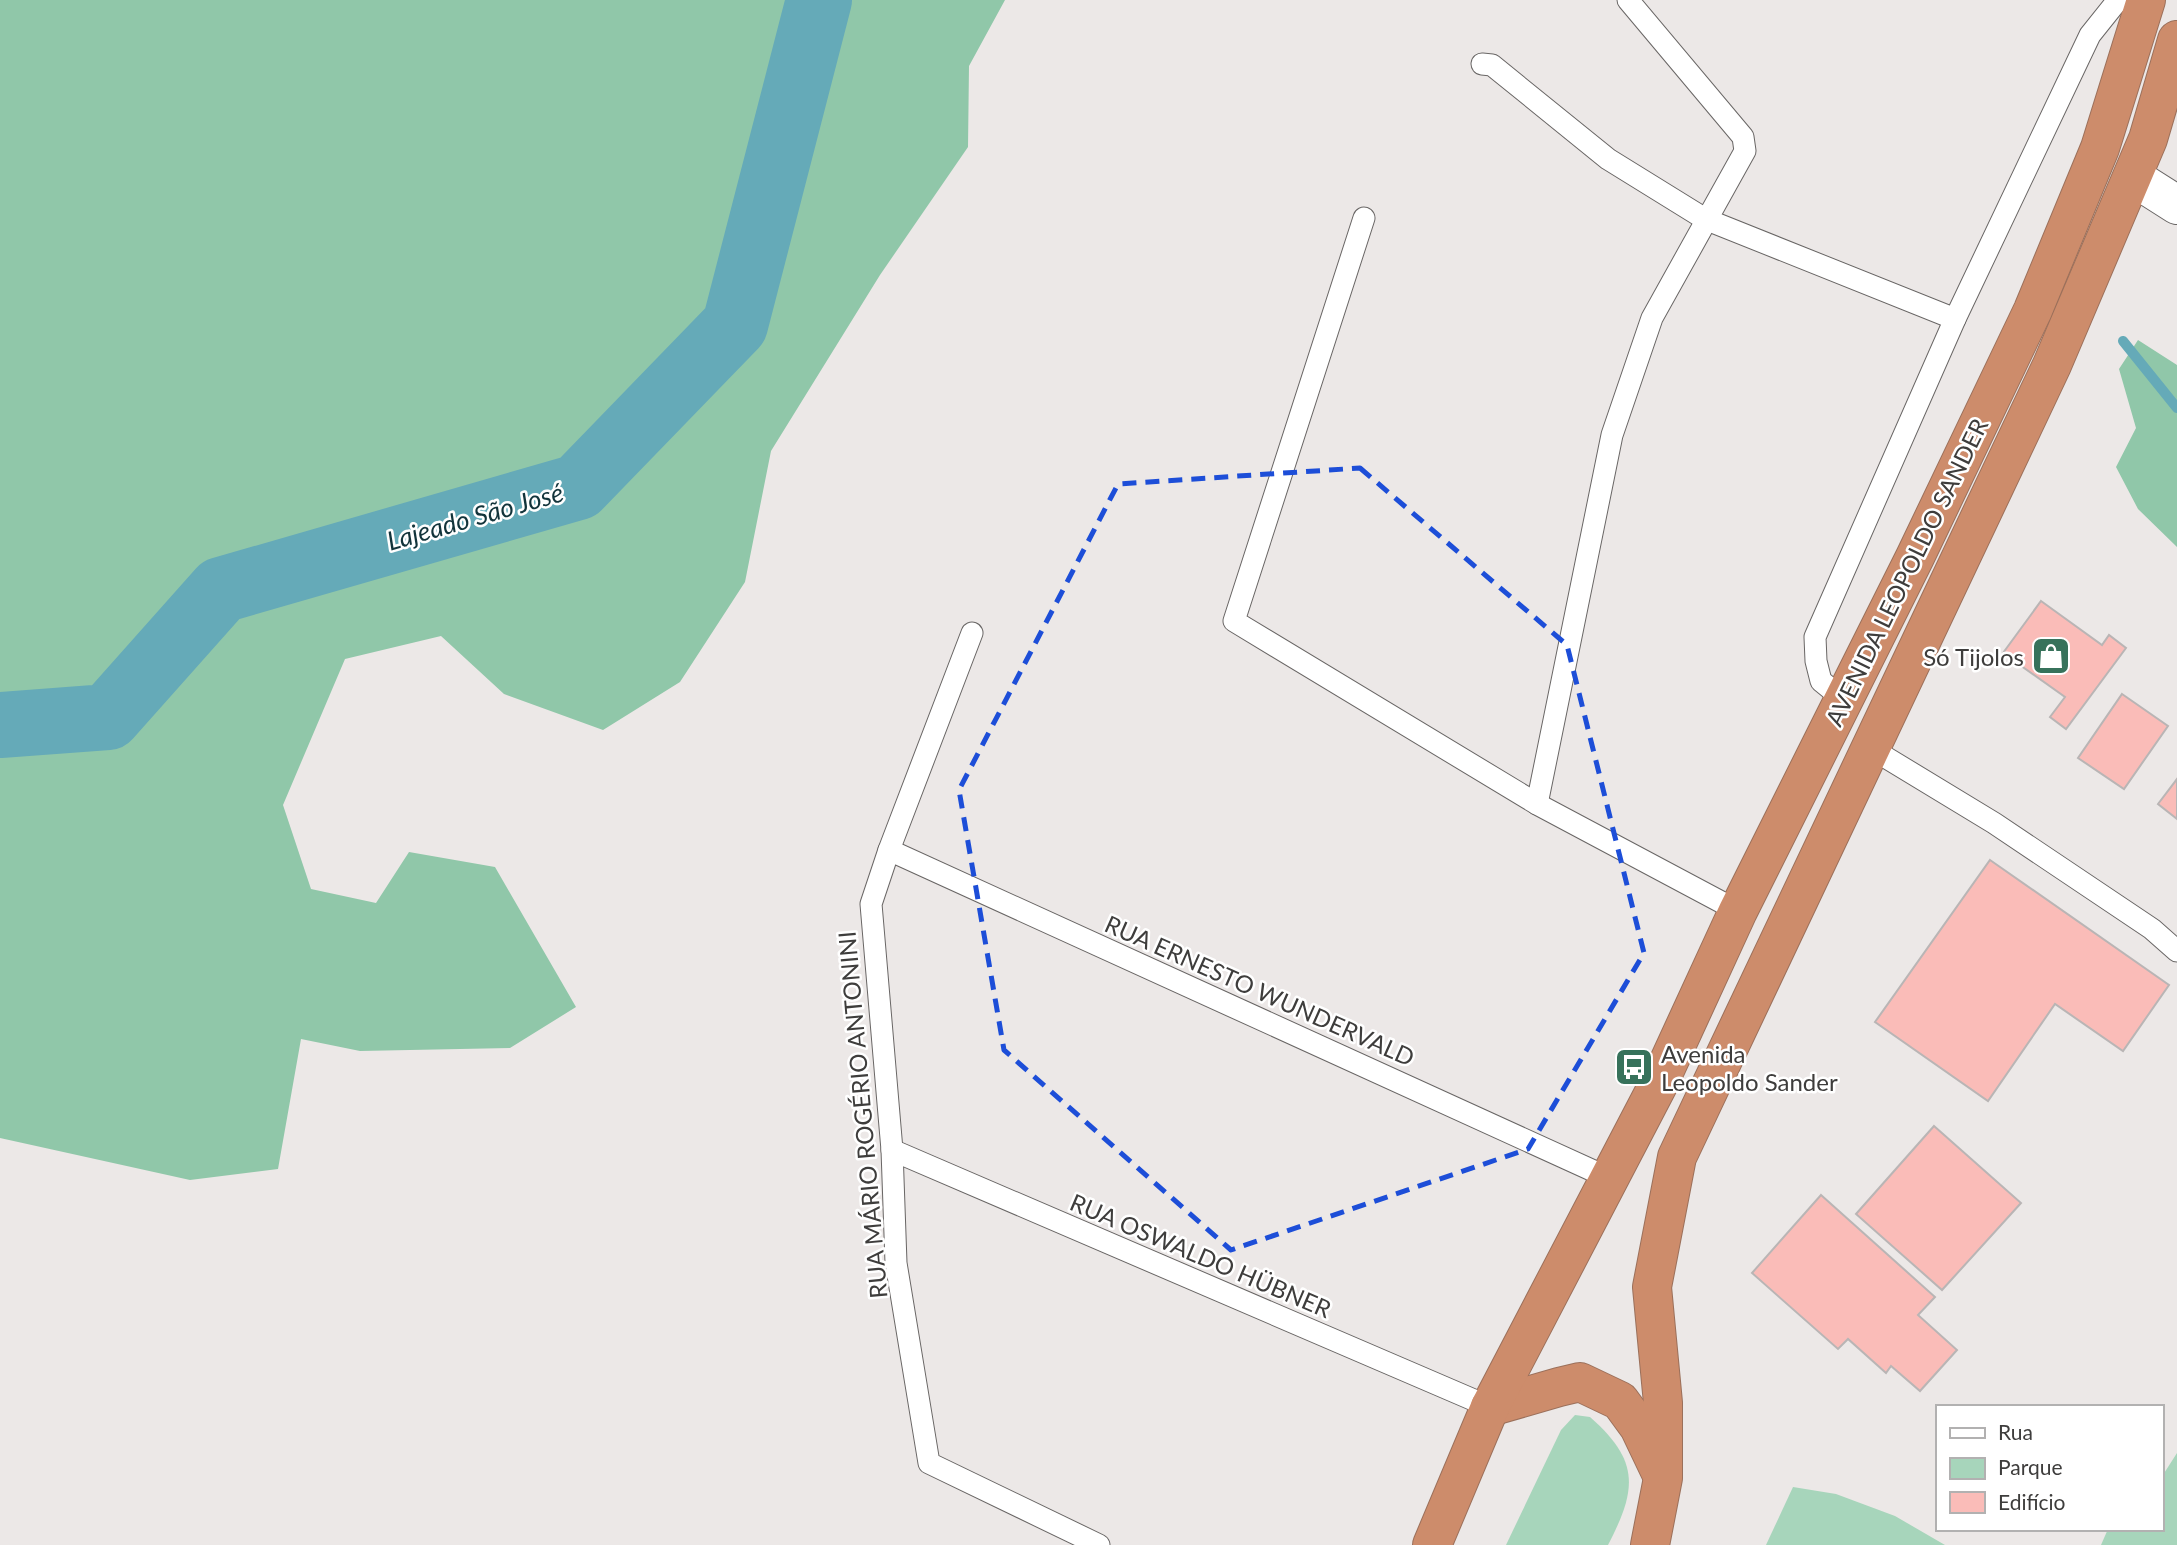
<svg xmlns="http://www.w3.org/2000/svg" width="2177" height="1545" viewBox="0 0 2177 1545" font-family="Lato,sans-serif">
<rect width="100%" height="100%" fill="#ece8e7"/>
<g fill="#a7d5bb">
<path d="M 1575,1415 L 1590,1417 C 1640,1461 1637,1489 1608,1545 L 1506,1545 L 1561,1430 Z"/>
<path d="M 2177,1453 L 2177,1545 L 2101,1545 L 2108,1529 L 2161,1529 L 2161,1478 Z"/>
<path d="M 1793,1487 L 1836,1494 L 1895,1516 L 1945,1545 L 1766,1545 Z"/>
</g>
<g fill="#90c7a9">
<path d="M 0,0 L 1005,0 L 969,66 L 968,147 L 880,275 L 771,451 L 745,582 L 680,682 L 603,730 L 504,694 L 441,636 L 345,659 L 283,805 L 311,889 L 376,903 L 409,852 L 495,867 L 576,1007 L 510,1048 L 360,1051 L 301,1039 L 278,1169 L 190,1180 L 0,1138 Z"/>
<path d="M 2138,340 L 2177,365 L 2177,547 L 2138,509 L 2116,467 L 2136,428 L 2119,369 Z"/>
</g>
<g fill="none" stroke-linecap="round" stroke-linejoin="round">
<path stroke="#65aab8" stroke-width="10" d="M 2123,341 L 2177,408"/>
<path stroke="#65aab8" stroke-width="66" d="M 0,725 L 108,717 L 221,590 L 578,487 L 735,325 L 819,0"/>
</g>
<g fill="#fabcb8" stroke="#b9b5b5" stroke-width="2">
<path d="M 2041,601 L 2102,645 L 2109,635 L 2126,648 L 2066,729 L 2050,717 L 2065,697 L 2003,653 Z"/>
<path d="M 2122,694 L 2168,726 L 2124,789 L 2078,758 Z"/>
<path d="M 2177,779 L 2177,819 L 2158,804 Z"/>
<path d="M 1990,860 L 2169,985 L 2123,1051 L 2055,1004 L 1988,1101 L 1875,1022 Z"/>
<path d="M 1934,1126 L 2021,1203 L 1942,1290 L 1856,1214 Z"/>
<path d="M 1821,1195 L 1935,1297 L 1918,1315 L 1957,1350 L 1920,1391 L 1891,1366 L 1886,1373 L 1848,1339 L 1838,1349 L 1752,1273 Z"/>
</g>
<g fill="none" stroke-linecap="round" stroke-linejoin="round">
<defs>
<g id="lane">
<path d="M 1482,64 L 1492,65 L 1608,159 L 1705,219 L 1955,319"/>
<path d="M 1364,218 L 1234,621 L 1537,804 L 1738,911"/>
<path d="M 972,633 L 889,850 L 871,904 L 892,1150 L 896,1263 L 929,1463 L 1099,1545"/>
<path d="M 1843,699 L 1821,681 L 1816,661 L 1815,637 L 1955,319 L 2090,35 L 2118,0"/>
<path d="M 1872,749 L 1994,823 L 2152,929 L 2177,951"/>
<path d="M 1537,804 L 1612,435 L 1652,318 L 1745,151 L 1743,137 L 1628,0"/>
<path d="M 889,850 L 1609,1178"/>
<path d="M 892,1150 L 1490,1407"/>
</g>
<path id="street" d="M 2133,177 L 2177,205"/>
<g id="highway">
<path d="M 1490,1407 L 1559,1387 L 1580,1382 L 1620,1401 L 1639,1427 L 1660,1471"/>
<path d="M 1432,1545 L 1490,1407 L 1658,1085 L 1738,911 L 1915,557 L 2033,310 L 2100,148 L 2146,0"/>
<path d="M 1650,1545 L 1663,1478 L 1663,1403 L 1652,1287 L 1677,1157 L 2052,365 L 2148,139 L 2177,40"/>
</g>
</defs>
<use href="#lane" stroke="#696665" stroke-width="23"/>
<use href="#street" stroke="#696665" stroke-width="40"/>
<use href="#highway" stroke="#9b705b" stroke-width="40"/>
<use href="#lane" stroke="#fff" stroke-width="21"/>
<use href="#street" stroke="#fff" stroke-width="38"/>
<use href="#highway" stroke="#cd8c6b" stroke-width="38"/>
</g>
<path fill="none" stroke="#1d4ed8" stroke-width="5" stroke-dasharray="14 9" stroke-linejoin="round" d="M 1360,468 L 1567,645 L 1644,953 L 1528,1149 L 1231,1250 L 1004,1050 L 959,790 L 1118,484 Z"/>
<defs>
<symbol id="shop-square" viewBox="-11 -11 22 22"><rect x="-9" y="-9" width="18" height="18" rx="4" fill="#37725b" stroke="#fff"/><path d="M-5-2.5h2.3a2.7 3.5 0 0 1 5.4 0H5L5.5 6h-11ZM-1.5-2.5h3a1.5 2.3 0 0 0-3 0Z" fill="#fff"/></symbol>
<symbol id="bus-square" viewBox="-11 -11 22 22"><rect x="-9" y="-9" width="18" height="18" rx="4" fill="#37725b" stroke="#fff"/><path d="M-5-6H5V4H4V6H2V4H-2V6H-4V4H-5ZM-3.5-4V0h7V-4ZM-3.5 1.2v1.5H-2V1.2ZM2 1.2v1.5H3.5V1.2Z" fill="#fff"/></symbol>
</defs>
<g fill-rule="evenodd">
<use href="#shop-square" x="2029" y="634" width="44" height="44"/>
<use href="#bus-square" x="1612" y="1045" width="44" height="44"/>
</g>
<g text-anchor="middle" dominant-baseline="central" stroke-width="5" stroke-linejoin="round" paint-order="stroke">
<g font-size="24" fill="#3e3d3c" stroke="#fff">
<text transform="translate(1906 572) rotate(-64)">AVENIDA LEOPOLDO SANDER</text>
<text transform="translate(1260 990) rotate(24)">RUA ERNESTO WUNDERVALD</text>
<text transform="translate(862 1115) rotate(-95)">RUA MÁRIO ROGÉRIO ANTONINI</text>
<text transform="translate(1201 1255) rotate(23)">RUA OSWALDO HÜBNER</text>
</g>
<g font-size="24" fill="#3e3d3c" stroke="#fff" text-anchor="end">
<text x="2024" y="656">Só Tijolos</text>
<text x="1661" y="1053" text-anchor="start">Avenida<tspan x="1661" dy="28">Leopoldo Sander</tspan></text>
</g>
<g font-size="26" font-style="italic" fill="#12343b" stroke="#fff">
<text transform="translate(475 516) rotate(-16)">Lajeado São José</text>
</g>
</g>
<rect x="1936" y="1405" width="228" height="126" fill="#ffffff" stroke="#b2b1b1" stroke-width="2"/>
<rect x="1950" y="1428" width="35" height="10" fill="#ffffff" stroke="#b2b1b1" stroke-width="2"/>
<text x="1998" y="1440" font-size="21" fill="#3e3d3c">Rua</text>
<rect x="1950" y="1458" width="35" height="21" fill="#a7d5bb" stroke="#b2b1b1" stroke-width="2"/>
<text x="1998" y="1475" font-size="21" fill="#3e3d3c">Parque</text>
<rect x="1950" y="1492" width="35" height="21" fill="#fabcb8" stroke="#b2b1b1" stroke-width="2"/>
<text x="1998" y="1510" font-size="21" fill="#3e3d3c">Edifício</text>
</svg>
